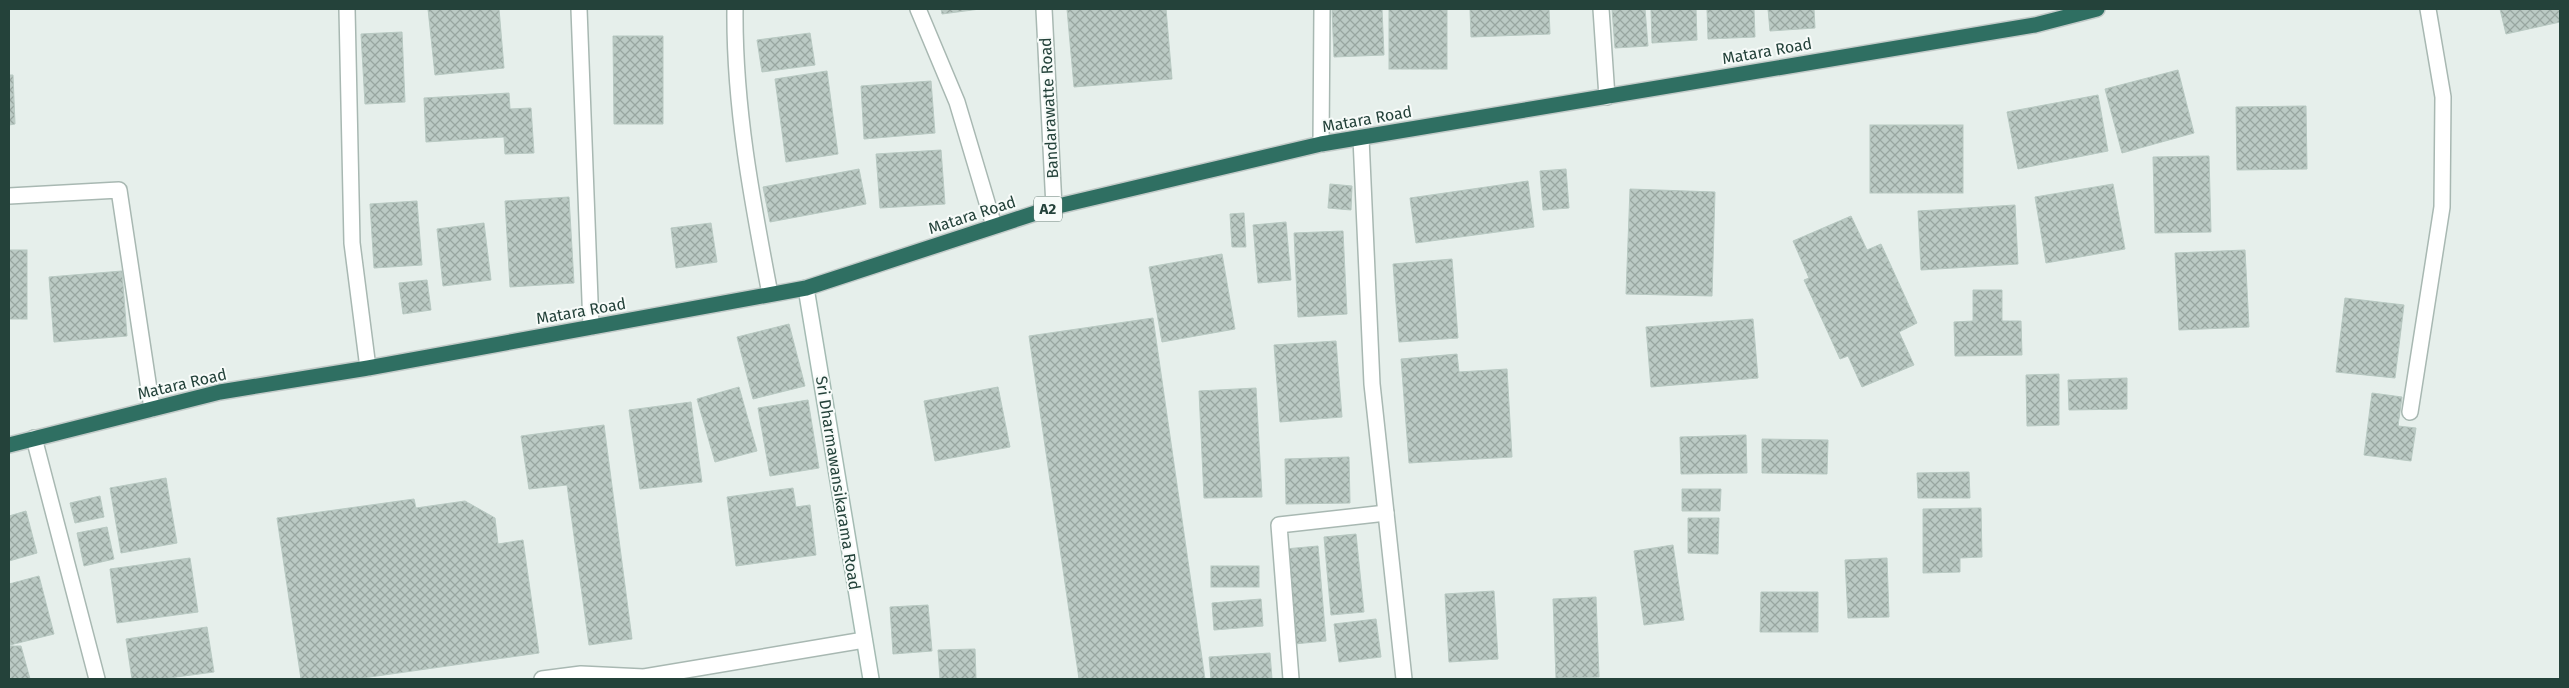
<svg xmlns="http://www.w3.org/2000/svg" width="2569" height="688" viewBox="0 0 2569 688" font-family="'Fira Sans',sans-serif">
<defs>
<pattern id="building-cross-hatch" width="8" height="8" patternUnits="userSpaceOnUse" patternTransform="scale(1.25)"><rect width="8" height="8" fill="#bbcac4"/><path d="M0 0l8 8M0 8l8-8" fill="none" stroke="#98a6a0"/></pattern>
</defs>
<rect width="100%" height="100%" fill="#e6efeb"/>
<g fill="url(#building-cross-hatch)" stroke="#b8c9c2">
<path d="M 428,9 L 499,9 L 504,68 L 435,75 Z"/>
<path d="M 941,9 L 980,9 L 942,14 Z"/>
<path d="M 1067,9 L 1166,9 L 1172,79 L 1074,87 Z"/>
<path d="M 1332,9 L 1382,9 L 1384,55 L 1334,57 Z"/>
<rect x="1389" y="9" width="58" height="60"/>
<path d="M 1470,9 L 1549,9 L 1550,34 L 1471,37 Z"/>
<path d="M 1612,9 L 1645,9 L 1648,46 L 1615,48 Z"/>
<path d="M 1651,9 L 1696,9 L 1697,40 L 1652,43 Z"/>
<path d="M 1707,9 L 1754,9 L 1755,37 L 1708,39 Z"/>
<path d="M 1768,9 L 1814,9 L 1815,28 L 1770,31 Z"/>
<path d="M 2500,9 L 2560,9 L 2560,22 L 2506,34 Z"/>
<path d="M 402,32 L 405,102 L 365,104 L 361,34 Z"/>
<path d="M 810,33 L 815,65 L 762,72 L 757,40 Z"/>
<path d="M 613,36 L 663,36 L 663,124 L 614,124 Z"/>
<path d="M 2178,70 L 2194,133 L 2122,153 L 2105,89 Z"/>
<path d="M 827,71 L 838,154 L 786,162 L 775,79 Z"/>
<path d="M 9,75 L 13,75 L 15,124 L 9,125 Z"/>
<path d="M 931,81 L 935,133 L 864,139 L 861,86 Z"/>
<path d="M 509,93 L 510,109 L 531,108 L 534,153 L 505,154 L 504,137 L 426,142 L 424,98 Z"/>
<path d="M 2098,95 L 2108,151 L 2018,169 L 2007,112 Z"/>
<path d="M 2306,106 L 2307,169 L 2237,170 L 2236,107 Z"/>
<rect x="1870" y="125" width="93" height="68"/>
<path d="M 941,150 L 945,204 L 880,208 L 876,154 Z"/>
<path d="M 2209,156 L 2211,232 L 2155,233 L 2153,157 Z"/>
<path d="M 859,169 L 866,204 L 770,222 L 763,187 Z"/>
<path d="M 1566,169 L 1569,208 L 1543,210 L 1540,171 Z"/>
<path d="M 1528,181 L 1534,227 L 1416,243 L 1410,198 Z"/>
<path d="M 1330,184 L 1352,186 L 1351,210 L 1328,208 Z"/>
<path d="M 2113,184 L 2125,249 L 2046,263 L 2035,197 Z"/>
<path d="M 1630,189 L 1715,192 L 1712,296 L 1626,294 Z"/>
<path d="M 569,197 L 574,283 L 510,287 L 505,201 Z"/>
<path d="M 417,201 L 422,265 L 374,268 L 370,204 Z"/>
<path d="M 2015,205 L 2018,264 L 1921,270 L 1918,211 Z"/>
<path d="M 1244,213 L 1246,247 L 1232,247 L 1230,214 Z"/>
<path d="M 1851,216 L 1867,250 L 1881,244 L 1917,323 L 1899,332 L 1914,365 L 1862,387 L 1848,356 L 1840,359 L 1804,280 L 1809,278 L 1793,241 Z"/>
<path d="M 1286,222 L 1291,280 L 1258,283 L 1253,225 Z"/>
<path d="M 484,223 L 491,280 L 443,286 L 437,229 Z"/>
<path d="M 711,223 L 717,262 L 676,268 L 671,228 Z"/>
<path d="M 1343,231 L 1347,314 L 1298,317 L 1294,233 Z"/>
<rect x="9" y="250" width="18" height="69"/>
<path d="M 2245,250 L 2249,327 L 2179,330 L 2175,253 Z"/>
<path d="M 1222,254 L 1235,329 L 1162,342 L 1149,267 Z"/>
<path d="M 1452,259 L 1458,338 L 1399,342 L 1393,264 Z"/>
<path d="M 122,271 L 127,336 L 54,342 L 49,277 Z"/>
<path d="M 427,280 L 431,310 L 403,314 L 399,283 Z"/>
<path d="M 1973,290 L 2002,290 L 2002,321 L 2021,321 L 2022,355 L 1955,356 L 1954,322 L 1973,321 Z"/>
<path d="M 2345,298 L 2404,305 L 2395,378 L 2336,372 Z"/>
<path d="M 1153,318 L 1205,679 L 1079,679 L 1029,336 Z"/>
<path d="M 1753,319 L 1758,378 L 1651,387 L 1646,327 Z"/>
<path d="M 789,324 L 805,386 L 753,399 L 737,337 Z"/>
<path d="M 1336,341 L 1342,417 L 1280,422 L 1274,345 Z"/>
<path d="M 1457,354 L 1459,372 L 1507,369 L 1512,457 L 1409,463 L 1401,359 Z"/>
<path d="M 2059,374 L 2059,425 L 2027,426 L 2026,375 Z"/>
<path d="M 2127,378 L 2127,409 L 2069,410 L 2068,380 Z"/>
<path d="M 739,387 L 757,451 L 715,462 L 697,399 Z"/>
<path d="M 998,387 L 1010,447 L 935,461 L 924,401 Z"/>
<path d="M 1256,388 L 1262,497 L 1204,498 L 1199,391 Z"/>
<path d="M 2372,393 L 2402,397 L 2398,426 L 2416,428 L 2411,461 L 2364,455 Z"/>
<path d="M 808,400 L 819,468 L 770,476 L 758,408 Z"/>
<path d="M 691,402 L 702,482 L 640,489 L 629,410 Z"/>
<path d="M 604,425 L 632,639 L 589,645 L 567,485 L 529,489 L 521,436 Z"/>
<path d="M 1746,435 L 1747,473 L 1681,474 L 1680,437 Z"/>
<path d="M 1762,439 L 1828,440 L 1827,474 L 1762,473 Z"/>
<path d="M 1349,457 L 1350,503 L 1286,504 L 1285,459 Z"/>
<path d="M 1969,472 L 1970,498 L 1918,498 L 1917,473 Z"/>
<path d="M 166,478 L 177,543 L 121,553 L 110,488 Z"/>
<path d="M 793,488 L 796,507 L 810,505 L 816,555 L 736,566 L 727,497 Z"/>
<path d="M 1682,489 L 1721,489 L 1720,511 L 1682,511 Z"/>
<path d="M 100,496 L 104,517 L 75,523 L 70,503 Z"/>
<path d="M 414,499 L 416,508 L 465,501 L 495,518 L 498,544 L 523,540 L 539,653 L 356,679 L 301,679 L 277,518 Z"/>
<path d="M 1981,508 L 1982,557 L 1960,558 L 1960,572 L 1923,573 L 1923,509 Z"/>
<path d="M 26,511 L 37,553 L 9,561 L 9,516 Z"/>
<path d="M 1688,518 L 1719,518 L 1718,554 L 1688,553 Z"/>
<path d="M 107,527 L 114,559 L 84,566 L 77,533 Z"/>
<path d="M 1356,534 L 1364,612 L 1331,615 L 1324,537 Z"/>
<path d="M 1673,545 L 1684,620 L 1644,625 L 1634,551 Z"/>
<path d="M 1318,546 L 1326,641 L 1294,644 L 1285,549 Z"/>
<path d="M 190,558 L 198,612 L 117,623 L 110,569 Z"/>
<path d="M 1887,558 L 1889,617 L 1848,618 L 1845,560 Z"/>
<rect x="1211" y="566" width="48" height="21"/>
<path d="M 39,576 L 54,634 L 10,645 L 9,584 Z"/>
<path d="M 1494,591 L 1498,659 L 1449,662 L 1445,594 Z"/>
<path d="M 1761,592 L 1818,592 L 1818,632 L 1760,632 Z"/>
<path d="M 1596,597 L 1599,677 L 1556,678 L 1553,599 Z"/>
<path d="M 1261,599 L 1263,626 L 1214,630 L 1212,603 Z"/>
<path d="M 928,605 L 932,651 L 893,654 L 890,607 Z"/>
<path d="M 1376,619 L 1381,657 L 1339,662 L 1334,624 Z"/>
<path d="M 207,627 L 214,672 L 161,679 L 132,679 L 126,639 Z"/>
<path d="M 9,646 L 21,646 L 30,679 L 9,679 Z"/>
<path d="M 975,649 L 976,679 L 940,679 L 938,650 Z"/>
<path d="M 1270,653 L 1272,679 L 1211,679 L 1209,657 Z"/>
</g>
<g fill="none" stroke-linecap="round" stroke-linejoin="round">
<defs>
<g id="street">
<path d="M 347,9 L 352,243 L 368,368"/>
<path d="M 579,9 L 591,327"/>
<path d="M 735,9 C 734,106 752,200 770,294"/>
<path d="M 918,9 L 957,102 L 994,226"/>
<path d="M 1044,9 L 1054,207"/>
<path d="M 1601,9 L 1607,97"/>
<path d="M 1361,138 L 1372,384 L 1404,679"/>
<path d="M 1321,144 L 1322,9"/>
<path d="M 9,196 L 119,190 L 152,409"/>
<path d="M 2410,412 L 2442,207 L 2443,97 L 2428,9"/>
<path d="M 34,438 L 97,679"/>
<path d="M 542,679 L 581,674 L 644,677 L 864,640"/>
<path d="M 1291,679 L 1279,525 L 1386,513"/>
</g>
<path id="secondary" d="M 806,288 L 871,679"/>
<path id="highway" d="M 9,445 L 220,392 L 368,368 L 806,288 L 1054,207 L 1321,144 L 2035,25 L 2097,9"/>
</defs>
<use href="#street" stroke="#a8b8b2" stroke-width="18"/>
<use href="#secondary" stroke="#a4bbb3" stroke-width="18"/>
<use href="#highway" stroke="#c2cac8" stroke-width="18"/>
<use href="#street" stroke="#fff" stroke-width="15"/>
<use href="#secondary" stroke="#fff" stroke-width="15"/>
<use href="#highway" stroke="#2f6f62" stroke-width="15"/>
</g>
<g text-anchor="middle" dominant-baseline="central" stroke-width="4" stroke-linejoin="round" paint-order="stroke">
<rect fill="#f7fbf9" stroke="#637a73" stroke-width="1" x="1034" y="196.5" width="28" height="25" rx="4"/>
<g font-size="15" font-weight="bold" fill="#24423a">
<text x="1048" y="209">A2</text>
</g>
<g font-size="16" fill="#24423a" stroke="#f7fbf9">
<text transform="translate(1767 51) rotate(-10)">Matara Road</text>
<text transform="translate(1049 108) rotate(-93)">Bandarawatte Road</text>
<text transform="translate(1367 119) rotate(-10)">Matara Road</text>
<text transform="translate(972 215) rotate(-18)">Matara Road</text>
<text transform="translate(581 311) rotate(-10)">Matara Road</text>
<text transform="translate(182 384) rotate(-13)">Matara Road</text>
<text transform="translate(838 483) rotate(81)">Sri Dharmawansikarama Road</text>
</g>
</g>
<rect width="2569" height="688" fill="none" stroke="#24423a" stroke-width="20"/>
</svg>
